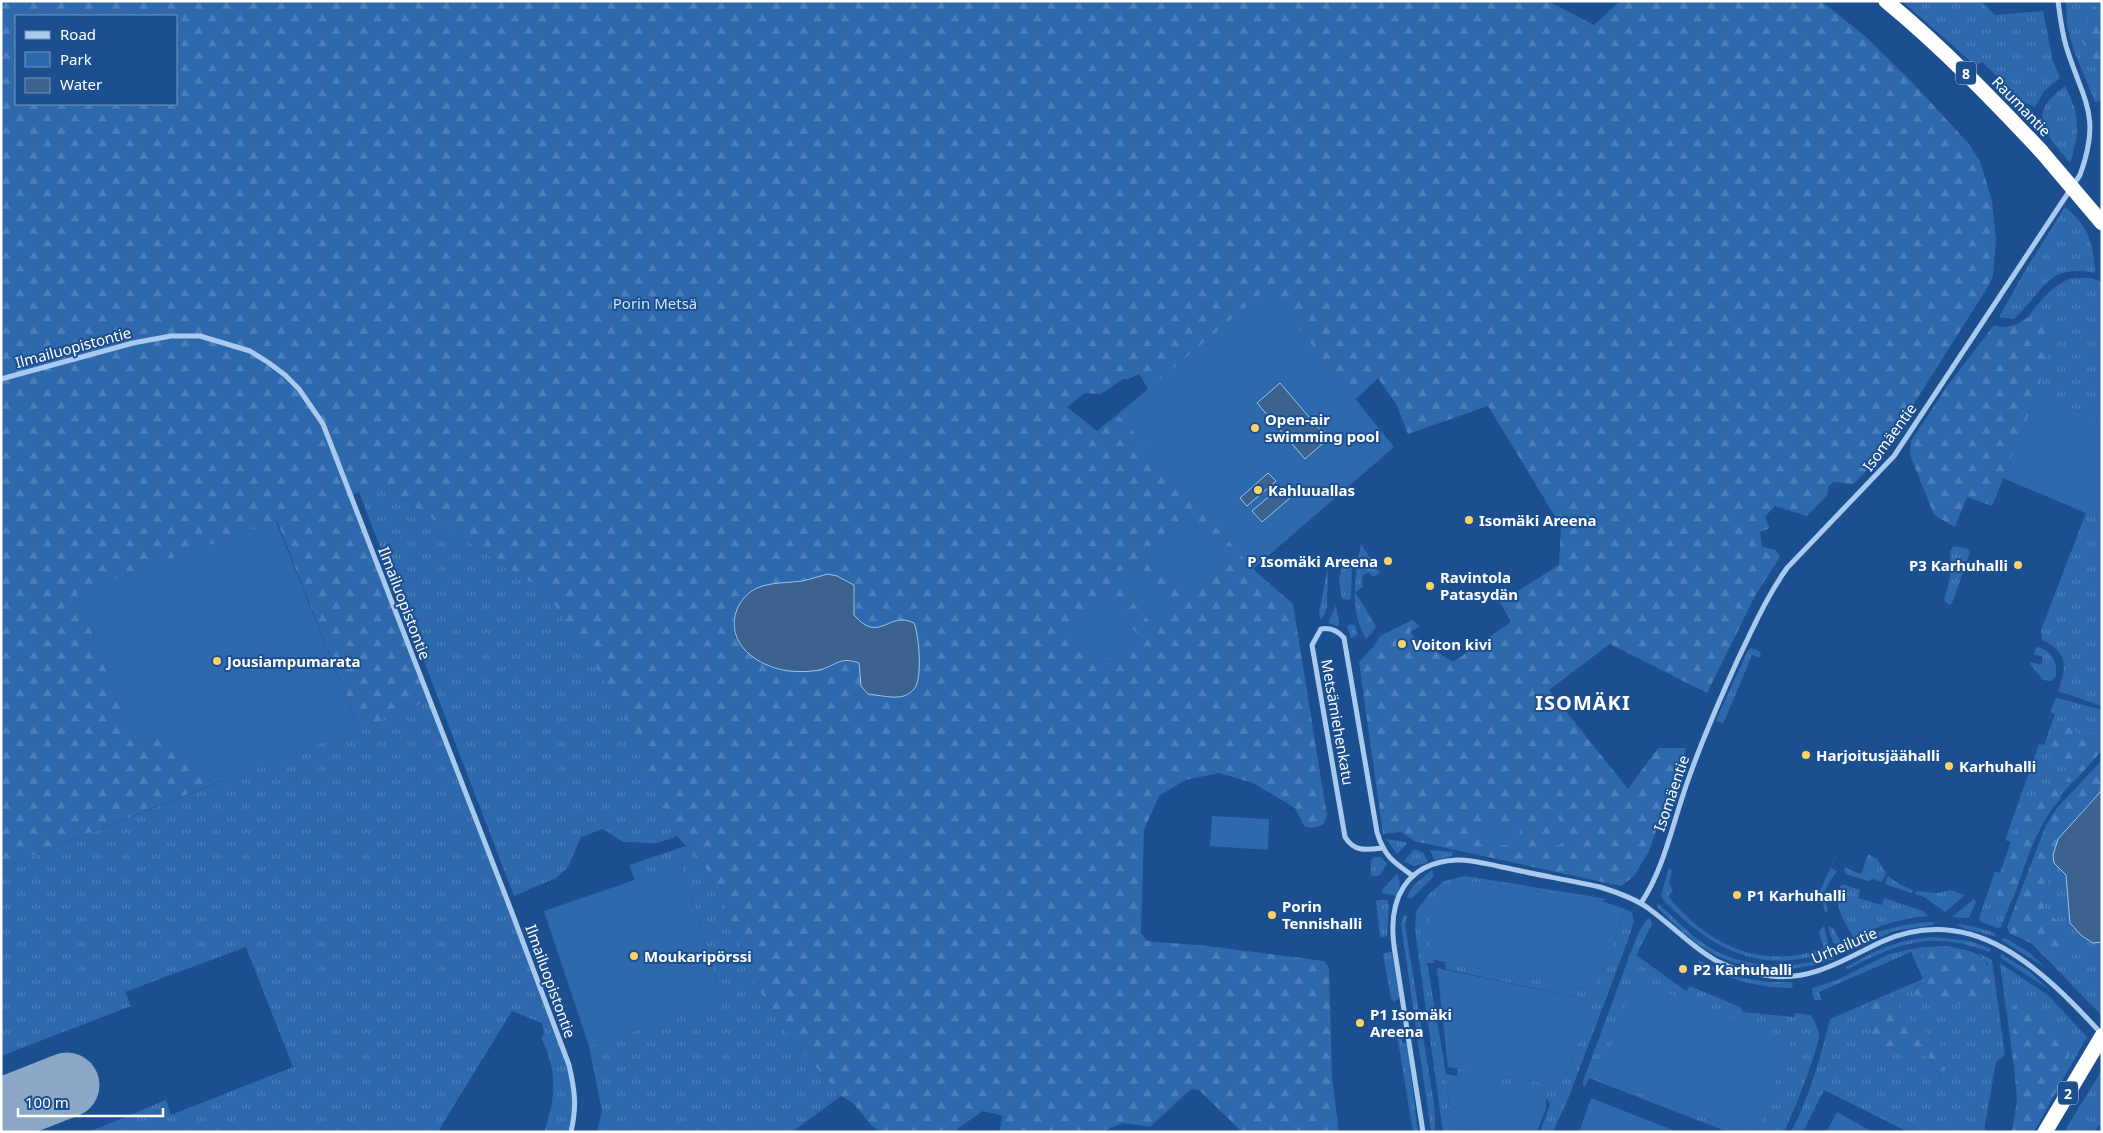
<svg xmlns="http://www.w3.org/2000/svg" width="2103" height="1133" viewBox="0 0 2103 1133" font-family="'Noto Sans',sans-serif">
<defs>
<pattern id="grass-tufts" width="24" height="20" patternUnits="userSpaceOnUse" patternTransform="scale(1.25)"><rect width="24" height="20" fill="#2e69ad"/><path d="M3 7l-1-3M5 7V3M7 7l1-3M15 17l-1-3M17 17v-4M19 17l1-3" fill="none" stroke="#4d80b9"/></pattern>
<pattern id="forest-firs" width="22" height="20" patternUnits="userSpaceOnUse" patternTransform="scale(1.25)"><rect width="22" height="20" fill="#2e69ad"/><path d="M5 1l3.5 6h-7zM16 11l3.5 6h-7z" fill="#4d80b9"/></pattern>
</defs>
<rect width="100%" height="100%" fill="#1b4f8f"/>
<g fill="url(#grass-tufts)" fill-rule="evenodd">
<path d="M 1902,1 L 1981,1 L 1995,15 L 2043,11 L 2053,61 L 2060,78 L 2044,91 L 2035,107 L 2021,101 L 2011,94 L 2008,98 L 2004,93 L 2004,83 L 1982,62 L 1976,66 Z"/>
<path d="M 2066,1 L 2102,1 L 2102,100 L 2095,102 L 2074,51 L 2067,25 Z"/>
<path d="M 2065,86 C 2080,114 2080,133 2070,163 C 2046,133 2024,116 2065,86 Z"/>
<path d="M 2065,207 C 2089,227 2093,242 2095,273 C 2046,263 2044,292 2014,319 L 1999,317 L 2026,269 Z"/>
<path d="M 2071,278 L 2091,278 L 2102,282 L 2102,422 L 2038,392 L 2054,324 L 2027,318 C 2040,302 2052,285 2071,278 Z"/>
<path d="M 384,483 L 417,509 L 546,592 L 619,703 L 677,836 L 658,843 L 623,842 L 603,829 L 581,837 L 568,867 L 556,878 L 514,896 L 359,492 Z"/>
<path d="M 2086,513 L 2102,520 L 2102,706 L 2058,691 C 2067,667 2068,652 2042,640 L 2041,630 Z"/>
<path d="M 1361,544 L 1380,573 L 1373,577 L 1369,572 L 1362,576 L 1363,587 L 1355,592 L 1376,626 L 1372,633 L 1366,639 C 1349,610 1355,575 1361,544 Z"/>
<path d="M 1954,546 L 1968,549 L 1970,553 L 1952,603 L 1949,605 L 1944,600 L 1950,579 L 1950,551 Z"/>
<path d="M 1344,559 L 1350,561 L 1352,564 L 1351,598 L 1349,600 L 1342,599 L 1339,580 Z"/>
<path d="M 1328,566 L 1327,607 L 1322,620 L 1320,618 L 1319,613 Z"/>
<path d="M 1336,605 L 1339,624 L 1338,626 L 1328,623 Z"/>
<path d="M 1352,624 L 1355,626 L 1357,633 L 1356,636 L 1351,638 L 1347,626 Z"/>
<path d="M 2039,647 C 2053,653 2057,660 2056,676 L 2052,681 L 2043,680 L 2030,664 L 2031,662 L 2041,665 L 2043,657 L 2034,654 L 2036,648 Z"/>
<path d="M 1751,648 L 1759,651 L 1761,654 L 1759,658 L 1752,655 L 1723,724 L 1716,720 L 1748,650 Z"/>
<path d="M 2058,698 L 2102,710 L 2102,750 C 2086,769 2059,794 2047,814 C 2026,849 2017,890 2001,927 L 1998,928 L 1981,922 L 1979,918 L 1995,871 L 2000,873 L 2011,842 L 2005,840 L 2039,744 L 2044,745 L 2055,714 L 2050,712 L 2055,699 Z"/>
<path d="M 429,700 L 569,1068 L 575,1091 L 571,1132 L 544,1132 C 556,1096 558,1072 541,1038 L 544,1033 L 542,1023 L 512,1011 L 440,1128 L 440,1132 L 89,1132 L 166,1100 L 171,1115 L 293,1067 L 246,947 L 125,992 L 131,1006 L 1,1056 L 1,868 Z"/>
<path d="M 1386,839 L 1406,842 L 1407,844 L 1397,854 Z"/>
<path d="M 686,846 L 707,870 L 738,937 L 748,974 L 792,1040 L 841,1096 L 792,1132 L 597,1132 L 602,1111 L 589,1046 L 723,1001 L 681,864 L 635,880 L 629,865 Z"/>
<path d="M 1414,849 L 1424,853 L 1428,863 L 1413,866 L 1404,861 Z"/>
<path d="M 1430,850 L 1453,852 L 1452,856 L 1434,860 Z"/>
<path d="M 1838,851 L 1831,868 L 1837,871 C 1826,888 1821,889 1828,911 L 1825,912 L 1820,891 Z"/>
<path d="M 1868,854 L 1877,859 L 1886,873 L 1882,882 L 1873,879 L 1868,881 L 1846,874 L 1844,871 L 1846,866 L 1848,869 L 1861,874 Z"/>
<path d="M 1375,857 L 1381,857 L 1387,864 L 1379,876 L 1371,876 L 1371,860 Z"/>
<path d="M 2054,863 L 2066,875 L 2082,936 L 2093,943 L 2102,942 L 2102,1016 L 2046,958 L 2062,958 L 2044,912 L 2048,879 Z"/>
<path d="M 1669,868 L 1672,871 L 1669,883 L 1673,890 L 1668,896 C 1707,945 1762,971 1824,948 L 1819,932 L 1824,926 L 1829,949 C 1822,956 1809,957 1800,959 C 1754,967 1714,947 1681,917 C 1675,911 1667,905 1662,898 L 1661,894 Z"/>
<path d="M 1432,870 L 1434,876 L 1411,899 L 1407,897 L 1413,886 Z"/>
<path d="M 1397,874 C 1401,882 1400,888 1397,896 L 1382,893 L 1382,890 Z"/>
<path d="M 1466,876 L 1607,899 L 1602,901 L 1461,880 L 1430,959 L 1434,960 L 1434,963 L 1427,963 L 1446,1074 L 1451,1127 L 1477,1132 L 1443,1132 L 1415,930 L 1416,912 L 1429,894 L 1444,881 Z"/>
<path d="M 1888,876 L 1899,884 L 1913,890 L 1911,893 L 1885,884 Z"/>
<path d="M 1842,884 L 1860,890 L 1858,898 L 1882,905 L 1884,898 L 1923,911 L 1928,916 C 1901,918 1878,926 1854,938 C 1846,925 1829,898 1842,884 Z"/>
<path d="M 1950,890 L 1965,895 L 1945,912 L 1924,897 L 1915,894 L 1917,891 L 1938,893 Z"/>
<path d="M 1974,899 L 1976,902 L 1969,918 L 1952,917 Z"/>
<path d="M 1380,900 L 1387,900 L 1389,905 L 1387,936 L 1380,938 L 1376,901 Z"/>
<path d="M 1657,903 C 1671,914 1683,928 1697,939 C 1737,969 1786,972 1832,956 L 1834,959 C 1787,976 1736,973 1695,942 C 1682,932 1670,920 1658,908 Z"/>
<path d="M 1625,909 L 1632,912 L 1634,921 L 1627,943 L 1568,1099 L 1553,1132 L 1540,1132 L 1550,1104 L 1546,1098 L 1537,1091 L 1457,1076 L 1458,1068 L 1550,1084 L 1561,1080 L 1569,1071 L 1587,1013 L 1586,1003 L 1581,998 L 1446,969 L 1445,962 L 1584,989 L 1603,974 Z"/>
<path d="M 1404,915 L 1407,916 L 1405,925 L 1434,1104 L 1435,1132 L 1431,1132 L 1401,924 Z"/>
<path d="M 1650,918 L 1652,924 L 1636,955 L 1686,991 L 1690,986 L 1740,1007 L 1743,1012 L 1794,1017 L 1795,1013 L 1811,1015 C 1813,1020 1818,1027 1819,1033 C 1820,1048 1792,1116 1784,1132 L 1756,1132 L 1791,1040 L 1599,1078 L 1742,1132 L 1728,1132 L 1589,1078 L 1585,1087 L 1583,1086 L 1583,1081 L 1638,933 L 1647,919 Z"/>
<path d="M 1931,922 L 1934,923 L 1932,925 L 1894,931 L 1863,944 L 1860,943 C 1873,929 1912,923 1931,922 Z"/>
<path d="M 1959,924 L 1976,927 L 1995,933 L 1996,937 C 1985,933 1965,930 1957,925 Z"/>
<path d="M 1828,926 L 1834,929 L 1842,945 L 1837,945 L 1833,942 Z"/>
<path d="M 1932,937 L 1970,941 L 1991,949 L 1989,952 C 1932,930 1899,943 1848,969 L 1846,967 C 1877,950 1896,940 1932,937 Z"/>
<path d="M 2005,938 L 2030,953 L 2046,968 L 2001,940 Z"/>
<path d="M 1922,947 L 1926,981 L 1913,988 L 1963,1001 L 1971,1000 L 1988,964 L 1978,953 L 1992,960 L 2005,1055 L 1996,1062 L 1985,1125 L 1985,1132 L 1908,1132 L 1824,1090 L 1803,1132 L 1791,1132 C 1809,1097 1821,1057 1830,1019 L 1923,979 L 1911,952 L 1819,992 L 1822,1000 L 1815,1000 L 1813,997 L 1812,988 L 1837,980 L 1889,954 ZM 1899,992 L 1898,1011 L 1945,1048 L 1942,1081 L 1929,1057 L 1902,1046 L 1864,1007 Z"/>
<path d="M 1392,952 L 1399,998 L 1394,1002 L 1391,999 L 1383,953 Z"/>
<path d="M 2001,954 L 2029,971 L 2051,991 L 2001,958 Z"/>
<path d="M 1698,960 L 1738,977 L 1768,982 L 1791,982 L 1793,986 L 1791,988 C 1758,988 1729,979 1699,964 Z"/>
<path d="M 2000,963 L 2049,996 L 2087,1037 L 2066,1074 L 2071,1044 L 2014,1007 L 2014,1068 Z"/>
<path d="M 1396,1029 L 1399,1029 L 1403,1043 L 1407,1044 L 1418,1132 L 1413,1132 Z"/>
<path d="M 2102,1070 L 2102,1123 L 2093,1132 L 2064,1132 Z"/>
</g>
<g fill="url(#forest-firs)" fill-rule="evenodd">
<path d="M 1,1 L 1548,1 L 1594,25 L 1620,1 L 1821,1 L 1866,37 L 1913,83 L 1968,143 L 1980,161 L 1992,201 L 1996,240 L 1993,276 L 1986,290 L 1889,443 L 1869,468 L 1853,484 L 1833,482 L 1828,487 L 1828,494 L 1807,516 L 1775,506 L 1765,517 L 1770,528 L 1760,532 L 1762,547 L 1776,550 L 1780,557 L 1756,594 L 1707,693 L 1610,644 L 1549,690 L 1628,789 L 1658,748 L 1686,748 L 1649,851 L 1634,876 L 1621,886 L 1414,841 L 1402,832 L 1383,834 L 1359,662 L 1373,647 L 1380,636 L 1412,620 L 1420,626 L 1410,632 L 1414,637 L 1453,662 L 1511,622 L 1500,602 L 1559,565 L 1561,526 L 1488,406 L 1408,434 L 1396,404 L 1378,378 L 1356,399 L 1340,391 L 1253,569 L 1293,604 L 1327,816 L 1323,825 L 1311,828 L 1304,826 L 1295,808 L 1253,783 L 1219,773 L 1185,780 L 1159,796 L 1144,830 L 1141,933 L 1147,941 L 1208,946 L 1324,961 L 1329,968 L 1332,1078 L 1339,1132 L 1242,1132 L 1199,1090 L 1191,1089 L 1150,1127 L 1123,1123 L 1101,1132 L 999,1132 L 1003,1116 L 983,1111 L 953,1132 L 881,1132 L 872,1126 L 853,1103 L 841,1096 L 792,1040 L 748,974 L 738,937 L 707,870 L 677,836 L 619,703 L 546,592 L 417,509 L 384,483 L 351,495 L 429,700 L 359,729 L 277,521 L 77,593 L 133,740 L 160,731 L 214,784 L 1,868 ZM 16,16 L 176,16 L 176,104 L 16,104 ZM 1139,374 L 1148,389 L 1097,431 L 1067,407 L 1085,393 L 1101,394 L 1123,379 L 1129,379 ZM 1187,515 L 1227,560 L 1186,595 L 1146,550 ZM 828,574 L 848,581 L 855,592 L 854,615 C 869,632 879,630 898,619 L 912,691 C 890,703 879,688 861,676 L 859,663 L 846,659 L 838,662 L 736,639 L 733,626 L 734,616 L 771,584 L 803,581 ZM 1102,594 L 1137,634 L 1098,666 Z"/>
<path d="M 2093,6 L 2102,11 L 2102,79 L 2080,37 Z"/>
<path d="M 2027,318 L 2054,324 L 2038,392 L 1992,506 L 1967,497 L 1955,527 L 1934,515 L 1910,455 L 1911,441 L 1948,385 L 1994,325 C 2009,329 2015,326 2027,318 Z"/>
<path d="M 2063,728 L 2073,728 L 2080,737 L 2095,733 L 2101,738 L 2102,750 L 2074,782 L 2061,781 L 2056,783 L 2051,781 L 2053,777 L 2065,770 L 2065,763 C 2056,764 2046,765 2043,775 L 2037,774 L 2034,769 L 2041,761 L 2049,758 L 2052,744 Z"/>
<path d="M 2102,760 L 2102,790 L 2089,803 L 2053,855 L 2054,863 L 2048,879 L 2044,911 L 2061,923 L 2072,947 L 2062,958 L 2046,958 L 2031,943 L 2009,933 L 2007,927 L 2046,825 L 2057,808 Z"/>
<path d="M 2055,789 L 2060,792 L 2061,798 C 2035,827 2026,863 2013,899 L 2007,906 L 2000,901 L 2000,896 L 1993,890 L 2000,880 L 2001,872 L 2012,855 L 2014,835 L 2023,819 L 2019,817 L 2018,813 L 2020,811 L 2028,815 C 2035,797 2040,797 2055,789 Z"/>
<path d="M 1948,946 C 1967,951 1987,950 1989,974 C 1989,981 1990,987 1984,993 C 1975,1002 1955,1004 1943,1008 L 1915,994 L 1913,989 L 1926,981 L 1922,947 Z"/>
<path d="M 1899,992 L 1898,1011 L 1945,1048 L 1943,1082 L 1929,1057 L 1902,1046 L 1897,1054 L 1874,1047 L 1864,1007 Z"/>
<path d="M 2018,1003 L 2047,1016 L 2071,1044 L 2066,1074 L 2034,1132 L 2012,1132 L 2017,1100 L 2014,1068 L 2014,1007 Z"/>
</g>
<g fill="#2e69ad">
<path d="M 1267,289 L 1394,447 L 1253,569 L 1118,415 Z"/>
<path d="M 2038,392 L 2102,422 L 2102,520 L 2003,478 Z"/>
<path d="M 1187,515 L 1227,560 L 1186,596 L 1146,550 Z"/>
<path d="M 276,521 L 359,729 L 214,784 L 160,731 L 133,740 L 77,593 Z"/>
<path d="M 1135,560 L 1174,605 L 1152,624 L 1112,579 Z"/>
<path d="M 1102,594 L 1137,634 L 1098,667 L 1063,627 Z"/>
<path d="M 1212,816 L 1269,819 L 1268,850 L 1210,846 Z"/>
<path d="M 1557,816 L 1569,839 L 1557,846 L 1545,822 Z"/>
<path d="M 1482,823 L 1520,823 L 1519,845 L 1482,845 Z"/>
<path d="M 681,864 L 723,1001 L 589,1046 L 544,911 Z"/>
<path d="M 1461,880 L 1602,901 L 1625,909 L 1603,974 L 1594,985 L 1584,989 L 1430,959 L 1430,901 Z"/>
<path d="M 1437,968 L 1581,998 L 1586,1003 L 1587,1013 L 1569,1071 L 1561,1080 L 1551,1084 L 1448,1067 Z"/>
<path d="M 1636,981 L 1791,1040 L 1756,1132 L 1742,1132 L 1599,1078 Z"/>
<path d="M 1446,1074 L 1537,1090 L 1546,1098 L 1546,1108 L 1537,1132 L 1487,1132 L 1451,1128 Z"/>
<path d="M 1591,1098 L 1678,1132 L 1579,1132 Z"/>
<path d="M 1837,1112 L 1873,1132 L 1826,1132 Z"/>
</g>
<g fill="#3c6290" stroke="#9cc4f0">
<path d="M 1280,383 L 1321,431 L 1323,430 L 1330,437 L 1305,459 L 1257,403 Z"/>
<path d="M 1268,473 L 1276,481 L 1247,506 L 1240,498 Z"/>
<path d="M 1280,487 L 1290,498 L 1262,522 L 1252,511 Z"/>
<path d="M 828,574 L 837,576 L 854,585 L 854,615 C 880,645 888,610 914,623 C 919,635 922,673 916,686 C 914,690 909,694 904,696 C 893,699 879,695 868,694 L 861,686 L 859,663 C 841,657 839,663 823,669 C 812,672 801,672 789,671 C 758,667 724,644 737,609 C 741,600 748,592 757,588 C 771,582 788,583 802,581 C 811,579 820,576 828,574 Z"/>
<path d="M 2102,790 L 2102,942 L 2093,943 L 2082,936 L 2070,923 L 2066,875 L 2054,863 L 2053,855 L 2058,839 Z"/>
</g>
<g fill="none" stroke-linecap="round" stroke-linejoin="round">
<path stroke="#8da7c7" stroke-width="65" d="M 1,1111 L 67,1085"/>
<g stroke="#a9c9ee" stroke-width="5">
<path d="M 1,379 L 133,343 L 171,336 L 200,336 L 250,351 L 269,363 L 285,375 L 299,389 L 323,424 L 511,910 L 569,1065 C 575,1091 577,1106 571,1132"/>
<path d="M 1382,848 C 1366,850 1354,852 1345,837 L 1312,645 L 1321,629 C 1331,627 1338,631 1344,638 L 1377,832 C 1384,856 1393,862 1413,876"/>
<path d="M 1641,903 C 1663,871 1673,823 1686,786 C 1701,742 1719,701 1738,659 C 1753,628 1767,596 1787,568 L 1894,456 L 2080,175 C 2102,115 2083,101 2066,46 C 2062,32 2060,17 2058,1"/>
<path d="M 1423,1132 L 1394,946 C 1388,900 1405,863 1456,860 C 1471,859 1487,864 1502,867 C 1534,874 1567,880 1600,887 C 1616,892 1634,898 1648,908 C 1694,942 1708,970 1771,976 C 1812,981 1845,959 1881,942 C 1974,900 2043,971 2101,1033"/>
</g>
<g stroke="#fff" stroke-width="15">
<path d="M 1886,1 C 1942,47 1992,99 2041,151"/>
<path d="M 2045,1132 L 2102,1036"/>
</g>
<path stroke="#fff" stroke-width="15" d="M 2041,151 L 2102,223"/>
</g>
<g fill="#ffd166" stroke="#1b4f8f" stroke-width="2">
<circle cx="1255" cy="428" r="5"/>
<circle cx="1258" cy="490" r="5"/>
<circle cx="1469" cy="520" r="5"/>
<circle cx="1388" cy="561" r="5"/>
<circle cx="2018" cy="565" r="5"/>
<circle cx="1430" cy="586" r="5"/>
<circle cx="1402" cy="644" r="5"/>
<circle cx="217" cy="661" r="5"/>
<circle cx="1806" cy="755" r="5"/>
<circle cx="1949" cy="766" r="5"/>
<circle cx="1737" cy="895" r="5"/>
<circle cx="1272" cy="915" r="5"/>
<circle cx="634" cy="956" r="5"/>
<circle cx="1683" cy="969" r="5"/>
<circle cx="1360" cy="1023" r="5"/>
</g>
<g text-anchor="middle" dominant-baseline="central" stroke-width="4" stroke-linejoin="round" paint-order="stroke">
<g fill="#1b4f8f" stroke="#bbcadd" stroke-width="1">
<rect x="1956" y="61.5" width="20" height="23" rx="4"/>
<rect x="2058" y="1081.5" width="20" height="23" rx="4"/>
</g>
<g font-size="14" font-weight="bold" fill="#fff">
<text x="1966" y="73">8</text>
<text x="2068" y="1093">2</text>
</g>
<g font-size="15" fill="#fff" stroke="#1b4f8f">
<text transform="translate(2022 106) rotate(46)">Raumantie</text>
<text transform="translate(73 347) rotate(-15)">Ilmailuopistontie</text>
<text transform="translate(1889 437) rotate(-54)">Isomäentie</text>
<text transform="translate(405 603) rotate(69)">Ilmailuopistontie</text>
<text transform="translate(1338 722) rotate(80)">Metsämiehenkatu</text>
<text transform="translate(1671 793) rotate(-71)">Isomäentie</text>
<text transform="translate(1844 945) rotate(-23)">Urheilutie</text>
<text transform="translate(551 981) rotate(70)">Ilmailuopistontie</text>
</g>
<g font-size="15" fill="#cfe3fa" stroke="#1b4f8f">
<text x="655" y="303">Porin Metsä</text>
</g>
<g font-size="15" font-weight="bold" fill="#fff" stroke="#1b4f8f" text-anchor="start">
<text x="1265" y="419">Open-air<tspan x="1265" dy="17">swimming pool</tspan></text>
<text x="1268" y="490">Kahluuallas</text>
<text x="1479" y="520">Isomäki Areena</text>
<text x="1378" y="561" text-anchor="end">P Isomäki Areena</text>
<text x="2008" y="565" text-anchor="end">P3 Karhuhalli</text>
<text x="1440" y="577">Ravintola<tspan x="1440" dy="17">Patasydän</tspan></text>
<text x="1412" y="644">Voiton kivi</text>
<text x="227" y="661">Jousiampumarata</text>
<text x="1816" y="755">Harjoitusjäähalli</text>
<text x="1959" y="766">Karhuhalli</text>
<text x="1747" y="895">P1 Karhuhalli</text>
<text x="1282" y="906">Porin<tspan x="1282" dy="17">Tennishalli</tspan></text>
<text x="644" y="956">Moukaripörssi</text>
<text x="1693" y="969">P2 Karhuhalli</text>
<text x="1370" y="1014">P1 Isomäki<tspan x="1370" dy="17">Areena</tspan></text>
</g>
<g font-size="20" font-weight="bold" letter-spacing="1" fill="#fff" stroke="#1b4f8f">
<text x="1583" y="702">ISOMÄKI</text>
</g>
</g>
<rect width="2103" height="1133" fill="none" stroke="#ffffff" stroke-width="5"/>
<rect x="15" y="15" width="162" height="90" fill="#1b4f8f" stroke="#7695bc"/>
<rect x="25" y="31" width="25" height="8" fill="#a9c9ee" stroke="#7695bc"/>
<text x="60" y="40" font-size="15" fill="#ffffff">Road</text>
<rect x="25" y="52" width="25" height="15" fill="#2e69ad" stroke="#7695bc"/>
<text x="60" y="65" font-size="15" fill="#ffffff">Park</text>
<rect x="25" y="78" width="25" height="15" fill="#3c6290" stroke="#7695bc"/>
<text x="60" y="90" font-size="15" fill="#ffffff">Water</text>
<path d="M18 1108v8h145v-8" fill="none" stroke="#ffffff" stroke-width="2.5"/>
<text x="25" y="1108" font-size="15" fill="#ffffff" stroke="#1b4f8f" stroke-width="4" paint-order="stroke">100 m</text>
</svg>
